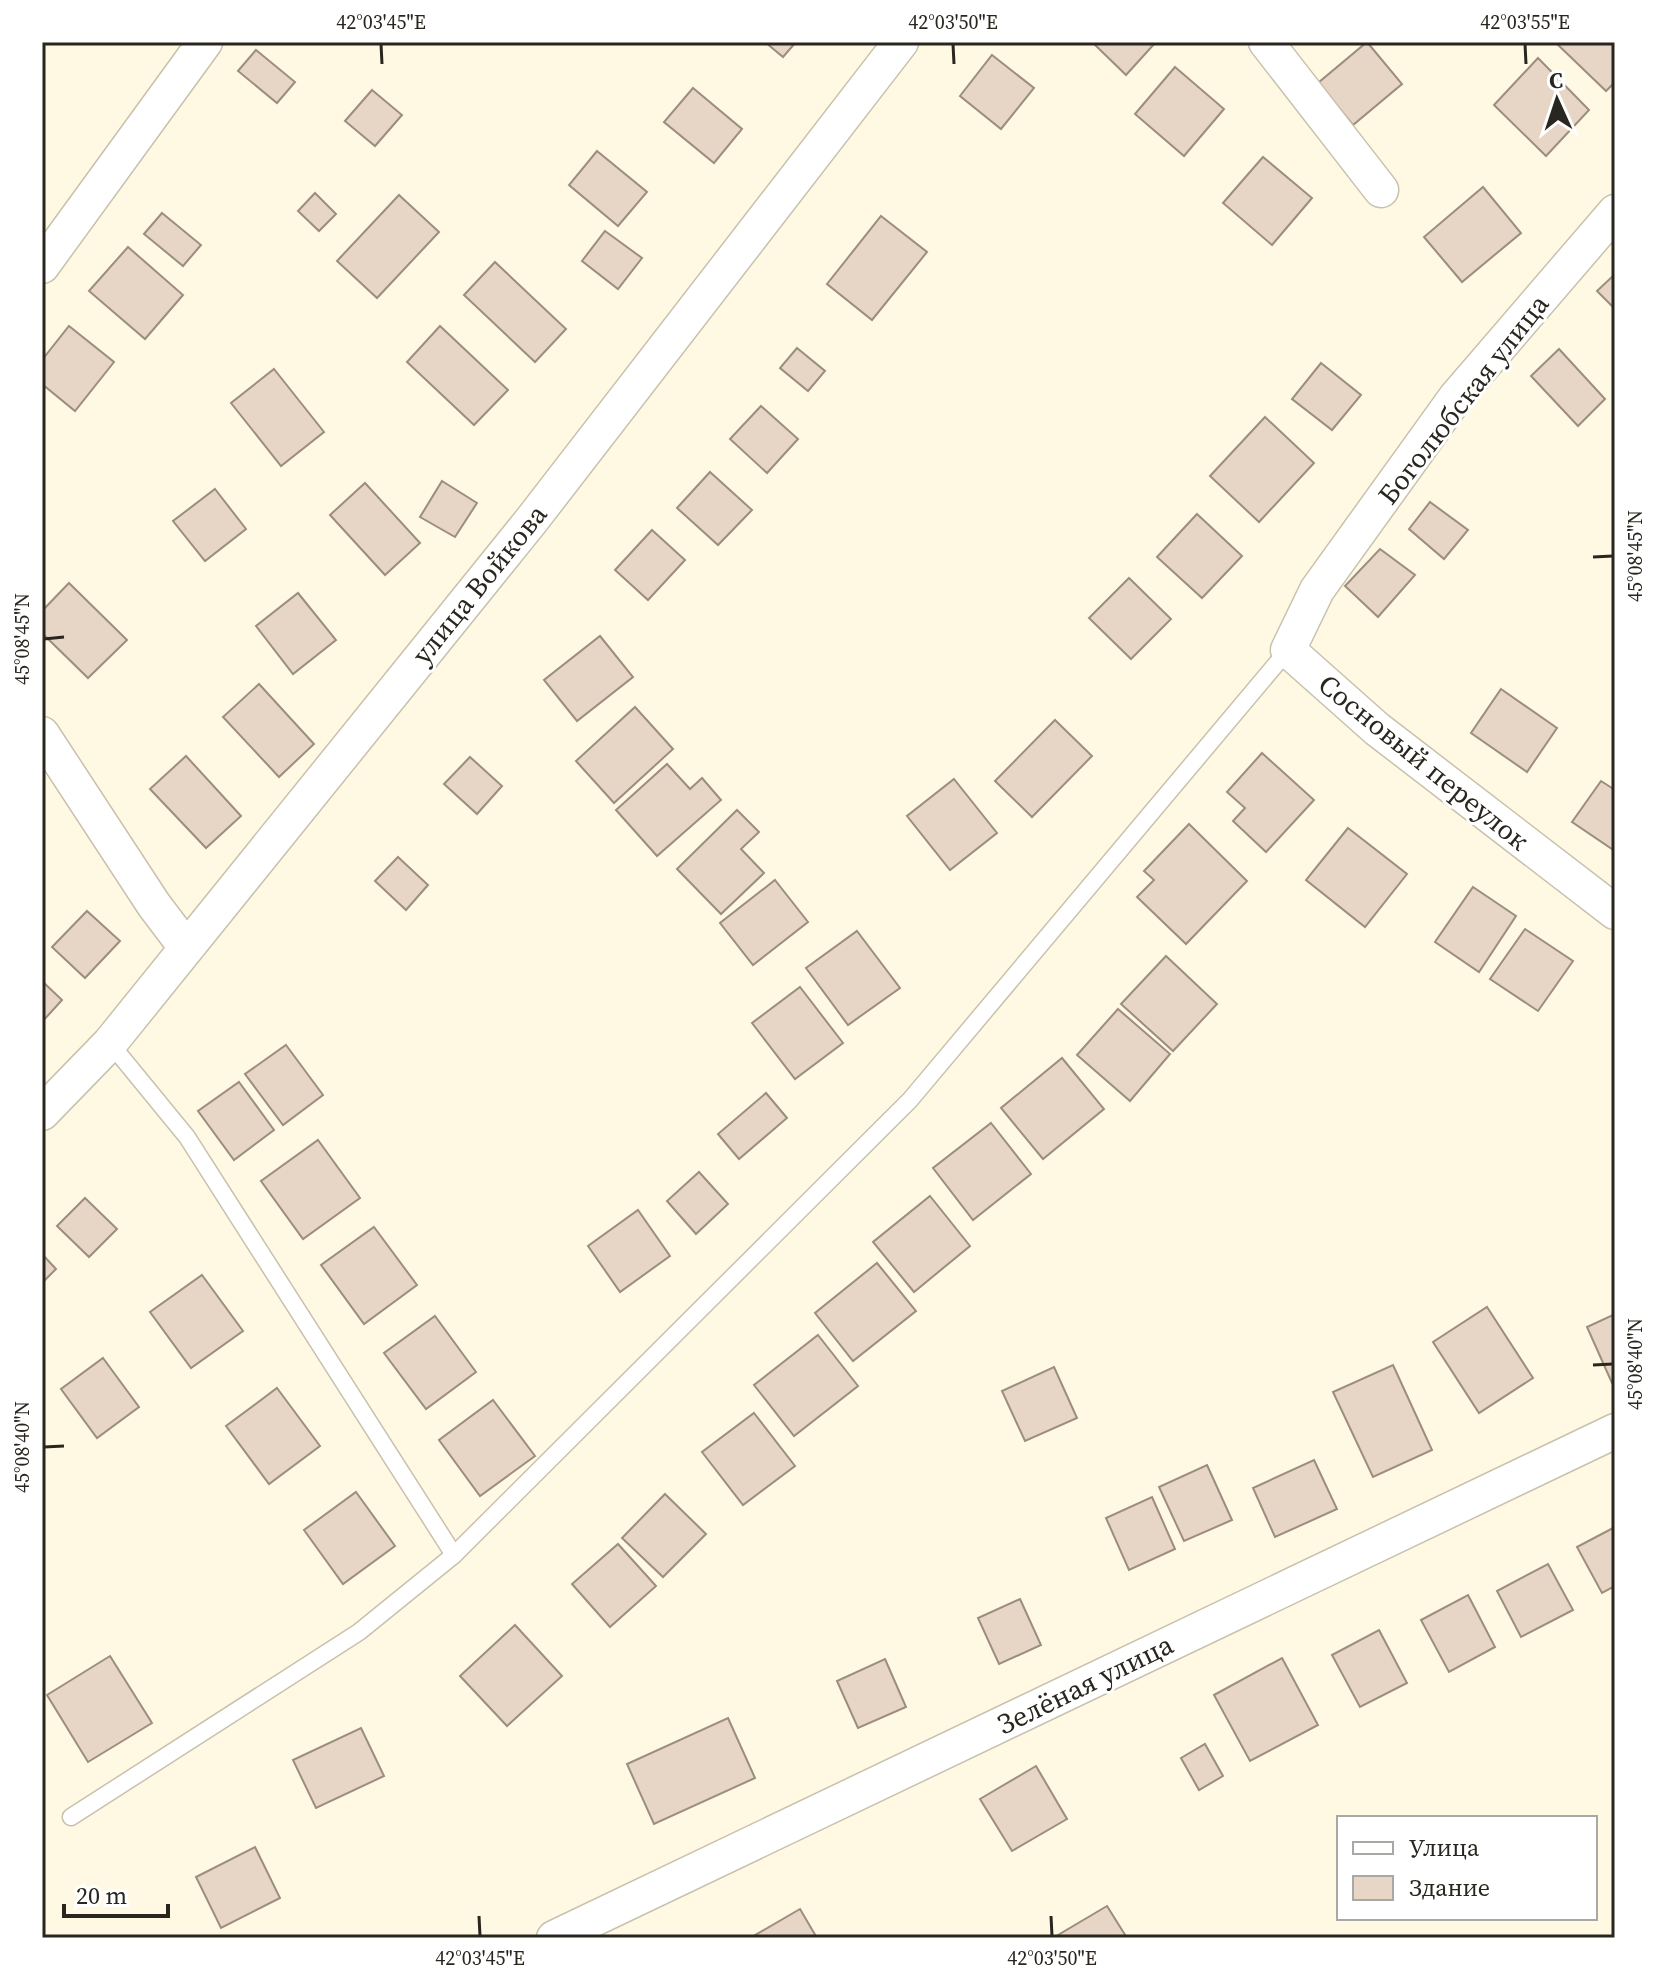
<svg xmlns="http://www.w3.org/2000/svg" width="1657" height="1980" viewBox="0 0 1657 1980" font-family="'Source Serif 4',serif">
<rect width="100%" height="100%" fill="#fff8e3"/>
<g fill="#e7d6c6" stroke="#9d8d7f" stroke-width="2">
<path d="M 765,42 L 796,42 L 783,57 Z"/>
<path d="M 1092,42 L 1156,42 L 1126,75 Z"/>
<path d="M 1367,42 L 1402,84 L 1353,125 L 1318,83 Z"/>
<path d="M 1555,42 L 1615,42 L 1615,82 L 1606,91 Z"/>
<path d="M 256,50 L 295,82 L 277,103 L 238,71 Z"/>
<path d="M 992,55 L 1034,88 L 1001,129 L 960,96 Z"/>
<path d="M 1538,58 L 1589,110 L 1546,156 L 1494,105 Z"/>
<path d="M 1175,67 L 1224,109 L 1184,156 L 1135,114 Z"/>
<path d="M 693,88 L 742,129 L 714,163 L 664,122 Z"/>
<path d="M 372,90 L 402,115 L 375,146 L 345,121 Z"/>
<path d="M 597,151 L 647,192 L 618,226 L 569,185 Z"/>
<path d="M 1263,157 L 1312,198 L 1272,245 L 1223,203 Z"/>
<path d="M 1483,187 L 1521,233 L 1462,282 L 1424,237 Z"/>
<path d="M 315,193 L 336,214 L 319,231 L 298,211 Z"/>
<path d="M 399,195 L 439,232 L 377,298 L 337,261 Z"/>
<path d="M 162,213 L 201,245 L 183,266 L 144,234 Z"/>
<path d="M 881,216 L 927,252 L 872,320 L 827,284 Z"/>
<path d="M 605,231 L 642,258 L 618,289 L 582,261 Z"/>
<path d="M 128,247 L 183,295 L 145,339 L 89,291 Z"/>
<path d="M 495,262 L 566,329 L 535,362 L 464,295 Z"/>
<path d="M 1615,274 L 1615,309 L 1597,291 Z"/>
<path d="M 69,326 L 114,362 L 75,411 L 42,384 L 42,360 Z"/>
<path d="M 440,326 L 508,390 L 474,425 L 407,362 Z"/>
<path d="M 797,348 L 825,371 L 808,391 L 780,368 Z"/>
<path d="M 1559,349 L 1605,399 L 1578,426 L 1531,376 Z"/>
<path d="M 1321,363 L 1361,395 L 1332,430 L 1292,399 Z"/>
<path d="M 274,369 L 324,432 L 281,466 L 231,403 Z"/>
<path d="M 761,406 L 798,439 L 767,473 L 730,439 Z"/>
<path d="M 1265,417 L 1314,463 L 1259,522 L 1210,476 Z"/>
<path d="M 710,472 L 752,510 L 718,545 L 677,508 Z"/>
<path d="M 442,481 L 477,503 L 455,537 L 420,517 Z"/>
<path d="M 365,483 L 420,543 L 385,575 L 330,515 Z"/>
<path d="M 215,489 L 246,529 L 205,561 L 173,521 Z"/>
<path d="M 1430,502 L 1468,530 L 1444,559 L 1409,529 Z"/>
<path d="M 1197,514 L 1242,556 L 1202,598 L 1157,557 Z"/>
<path d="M 652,530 L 685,560 L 648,600 L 615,570 Z"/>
<path d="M 1380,549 L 1415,575 L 1378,617 L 1345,586 Z"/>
<path d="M 1129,578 L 1171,619 L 1131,659 L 1089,618 Z"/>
<path d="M 69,583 L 127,640 L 88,678 L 42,633 L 42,611 Z"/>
<path d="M 298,593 L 336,640 L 293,674 L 256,626 Z"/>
<path d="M 600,636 L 633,677 L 577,721 L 544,680 Z"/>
<path d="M 259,684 L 314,744 L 279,777 L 223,717 Z"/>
<path d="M 1501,689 L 1557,728 L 1527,772 L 1471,733 Z"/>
<path d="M 635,707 L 673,749 L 614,803 L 576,761 Z"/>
<path d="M 1055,720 L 1092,756 L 1032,817 L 995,781 Z"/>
<path d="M 1262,753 L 1314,800 L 1266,852 L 1233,821 L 1245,808 L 1227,792 Z"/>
<path d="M 186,756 L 241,816 L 206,848 L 150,789 Z"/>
<path d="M 470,757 L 502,786 L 477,814 L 444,784 Z"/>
<path d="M 667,764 L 690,789 L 702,778 L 721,800 L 657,856 L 616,810 Z"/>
<path d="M 954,779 L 997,833 L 950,870 L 907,816 Z"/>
<path d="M 1601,781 L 1615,790 L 1615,851 L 1572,822 Z"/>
<path d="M 737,810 L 759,832 L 741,849 L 764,873 L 721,914 L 677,869 Z"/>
<path d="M 1189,824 L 1247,881 L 1186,944 L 1137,897 L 1154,880 L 1144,871 Z"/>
<path d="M 1348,828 L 1407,874 L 1365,927 L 1306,880 Z"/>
<path d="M 398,857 L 428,885 L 406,910 L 375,881 Z"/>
<path d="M 775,880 L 808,922 L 753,965 L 720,923 Z"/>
<path d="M 1473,887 L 1516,916 L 1479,972 L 1435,942 Z"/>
<path d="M 87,911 L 120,941 L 85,978 L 52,947 Z"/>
<path d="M 1525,929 L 1573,961 L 1538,1011 L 1490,979 Z"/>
<path d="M 857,931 L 900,988 L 848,1025 L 806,968 Z"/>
<path d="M 1166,956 L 1217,1004 L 1173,1051 L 1121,1004 Z"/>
<path d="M 42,981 L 62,1000 L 42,1022 Z"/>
<path d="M 800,987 L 843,1043 L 795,1079 L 752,1023 Z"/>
<path d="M 1118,1009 L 1170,1054 L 1130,1101 L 1077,1055 Z"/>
<path d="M 286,1045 L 323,1095 L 283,1125 L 245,1074 Z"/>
<path d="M 1062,1058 L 1104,1109 L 1043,1159 L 1001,1108 Z"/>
<path d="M 239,1082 L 274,1130 L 234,1160 L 198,1111 Z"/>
<path d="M 766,1093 L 787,1118 L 739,1159 L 718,1134 Z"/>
<path d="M 991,1123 L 1031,1174 L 973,1220 L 933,1168 Z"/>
<path d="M 318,1140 L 360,1198 L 303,1239 L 261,1181 Z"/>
<path d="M 699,1172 L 728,1204 L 696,1234 L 667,1201 Z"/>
<path d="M 930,1196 L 970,1246 L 914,1292 L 873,1242 Z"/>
<path d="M 85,1198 L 117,1229 L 89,1257 L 57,1226 Z"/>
<path d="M 638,1210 L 670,1256 L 620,1292 L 588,1246 Z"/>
<path d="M 374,1227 L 417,1285 L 364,1324 L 321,1265 Z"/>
<path d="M 42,1254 L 56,1269 L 42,1283 Z"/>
<path d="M 877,1263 L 916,1311 L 853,1361 L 815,1313 Z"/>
<path d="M 202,1275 L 243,1331 L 191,1368 L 150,1312 Z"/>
<path d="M 1487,1307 L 1533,1378 L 1479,1413 L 1433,1342 Z"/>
<path d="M 1615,1314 L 1615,1381 L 1612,1383 L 1587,1327 Z"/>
<path d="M 435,1316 L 476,1372 L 426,1409 L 384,1353 Z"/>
<path d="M 818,1335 L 858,1386 L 794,1436 L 754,1385 Z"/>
<path d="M 103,1358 L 139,1407 L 97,1438 L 61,1389 Z"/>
<path d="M 1393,1365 L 1432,1450 L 1373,1477 L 1333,1392 Z"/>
<path d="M 1054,1367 L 1077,1418 L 1025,1441 L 1002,1391 Z"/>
<path d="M 277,1388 L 320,1446 L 269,1484 L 226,1426 Z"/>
<path d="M 493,1400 L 535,1456 L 480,1496 L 439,1440 Z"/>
<path d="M 754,1413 L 795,1466 L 743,1505 L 702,1452 Z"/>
<path d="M 1314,1460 L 1337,1509 L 1275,1537 L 1253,1488 Z"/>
<path d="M 1207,1465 L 1232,1520 L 1184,1541 L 1159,1487 Z"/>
<path d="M 356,1492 L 395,1546 L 343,1584 L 304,1530 Z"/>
<path d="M 665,1494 L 706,1534 L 663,1577 L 622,1538 Z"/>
<path d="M 1152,1497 L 1175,1549 L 1129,1570 L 1106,1518 Z"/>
<path d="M 1615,1527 L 1615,1586 L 1602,1593 L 1577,1547 Z"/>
<path d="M 618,1544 L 656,1586 L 610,1627 L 572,1584 Z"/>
<path d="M 1548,1564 L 1573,1610 L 1521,1637 L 1497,1591 Z"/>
<path d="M 1468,1595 L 1495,1647 L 1449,1672 L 1421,1620 Z"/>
<path d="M 1020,1599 L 1041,1645 L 999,1664 L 978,1618 Z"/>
<path d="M 515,1625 L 562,1676 L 507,1726 L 460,1676 Z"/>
<path d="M 1379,1630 L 1407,1683 L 1360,1707 L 1332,1655 Z"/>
<path d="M 110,1656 L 152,1723 L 88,1762 L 47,1695 Z"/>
<path d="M 1282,1658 L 1318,1725 L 1250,1761 L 1214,1695 Z"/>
<path d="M 885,1659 L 906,1707 L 858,1728 L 837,1681 Z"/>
<path d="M 728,1718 L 755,1778 L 654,1824 L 627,1764 Z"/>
<path d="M 361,1728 L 384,1776 L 316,1808 L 293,1760 Z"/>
<path d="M 1205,1744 L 1223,1776 L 1199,1790 L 1181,1758 Z"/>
<path d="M 1036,1766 L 1067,1819 L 1012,1851 L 980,1799 Z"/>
<path d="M 255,1847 L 280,1898 L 221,1928 L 196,1877 Z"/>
<path d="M 1107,1906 L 1127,1938 L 1053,1938 Z"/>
<path d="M 800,1909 L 817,1938 L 750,1938 Z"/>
</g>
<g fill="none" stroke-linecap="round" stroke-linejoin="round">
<defs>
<g id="service">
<path d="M 110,1043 L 187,1137 L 454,1555"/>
<path d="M 71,1817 L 359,1632 L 454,1555 L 910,1100 L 1288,650"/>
</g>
<g id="minor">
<path d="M 1266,42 L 1381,190"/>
<path d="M 1615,212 L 1456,397 L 1317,590 L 1288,650 L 1377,729 L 1615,912"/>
<path d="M 42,266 L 205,42"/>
<path d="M 42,734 L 154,905 L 185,946"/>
<path d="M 42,1113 L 110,1043 L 531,521 L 901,42"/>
<path d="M 554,1938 L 1615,1431"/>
</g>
</defs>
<use href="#service" stroke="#c8c1ad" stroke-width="19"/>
<use href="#minor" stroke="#c8c1ad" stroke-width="37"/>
<use href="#service" stroke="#fff" stroke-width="16"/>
<use href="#minor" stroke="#fff" stroke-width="34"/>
</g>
<path fill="none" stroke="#29261f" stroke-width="3" d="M 381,44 L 382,64M 953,44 L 954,64M 1525,44 L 1526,64M 1593,557 L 1613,556M 44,639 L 64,637M 1593,1365 L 1613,1364M 44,1447 L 64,1446M 479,1916 L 480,1936M 1051,1916 L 1052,1936"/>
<g text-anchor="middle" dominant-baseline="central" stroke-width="6" stroke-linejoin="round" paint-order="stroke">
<g font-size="28" fill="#29261f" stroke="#fff">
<text transform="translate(1463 399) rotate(-52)">Боголюбская улица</text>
<text transform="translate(479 584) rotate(-51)">улица Войкова</text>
<text transform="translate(1424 762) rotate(39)">Сосновый переулок</text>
<text transform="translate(1085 1684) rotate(-26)">Зелёная улица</text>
</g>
</g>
<rect width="1657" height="1980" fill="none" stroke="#ffffff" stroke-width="88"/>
<rect x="1337" y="1816" width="260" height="104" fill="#ffffff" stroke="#a9a8a5" stroke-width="2"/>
<rect x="1353" y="1842" width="40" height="12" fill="#ffffff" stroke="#a9a8a5" stroke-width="2"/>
<text x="1409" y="1856" font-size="24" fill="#29261f">Улица</text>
<rect x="1353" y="1876" width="40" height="24" fill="#e7d6c6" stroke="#a9a8a5" stroke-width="2"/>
<text x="1409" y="1896" font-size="24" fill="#29261f">Здание</text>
<g transform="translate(1557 100) rotate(357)" stroke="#ffffff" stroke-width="6" paint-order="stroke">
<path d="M0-6L14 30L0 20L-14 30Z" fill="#29261f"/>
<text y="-12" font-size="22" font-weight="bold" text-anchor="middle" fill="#29261f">С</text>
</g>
<path d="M64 1904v12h104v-12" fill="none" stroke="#29261f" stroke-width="4"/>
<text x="76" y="1904" font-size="24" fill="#29261f" stroke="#ffffff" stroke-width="6" paint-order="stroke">20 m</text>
<rect x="44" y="44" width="1569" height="1892" fill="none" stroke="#29261f" stroke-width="3"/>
<g font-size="20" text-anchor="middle" fill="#29261f">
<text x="381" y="29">42°03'45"E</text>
<text x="953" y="29">42°03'50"E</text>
<text x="1525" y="29">42°03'55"E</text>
<text transform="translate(1635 556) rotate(-90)" y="7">45°08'45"N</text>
<text transform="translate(22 639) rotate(-90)" y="7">45°08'45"N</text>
<text transform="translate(1635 1364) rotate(-90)" y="7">45°08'40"N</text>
<text transform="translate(22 1447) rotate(-90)" y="7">45°08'40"N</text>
<text x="480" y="1965">42°03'45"E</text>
<text x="1052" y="1965">42°03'50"E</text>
</g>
</svg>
